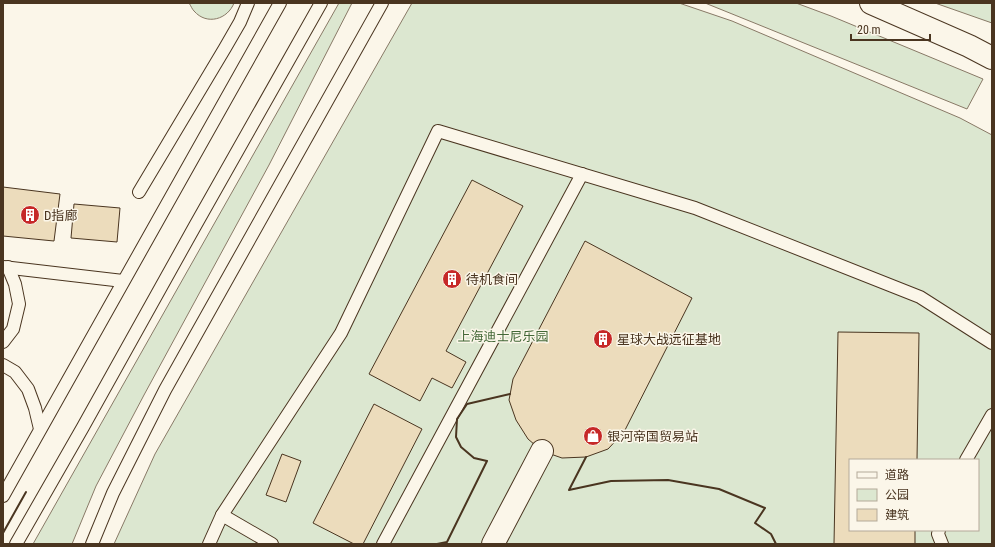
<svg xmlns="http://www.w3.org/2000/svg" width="995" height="547" viewBox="0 0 995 547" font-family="'Roboto Condensed','Noto Sans SC',sans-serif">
<rect width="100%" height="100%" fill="#fbf6e9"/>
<g fill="#dce7d0" stroke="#887966" fill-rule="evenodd">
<path d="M 189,3 L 234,3 C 228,19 207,26 194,11 C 192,9 191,6 189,3 Z"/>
<path d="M 339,3 L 352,3 L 269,165 L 144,395 L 96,486 L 72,544 L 33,544 Z"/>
<path d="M 412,3 L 679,3 L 732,21 L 960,118 L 992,135 L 992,544 L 114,544 L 155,454 ZM 850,460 L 978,460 L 978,530 L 850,530 Z"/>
<path d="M 705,3 L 796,3 L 831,16 L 983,79 L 967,109 Z"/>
<path d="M 935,3 L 990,3 L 992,4 L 992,23 Z"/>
</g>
<g fill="#ecdcbc" stroke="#4a3520">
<path d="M 472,180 L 523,206 L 446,351 L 466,362 L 452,388 L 432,378 L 420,401 L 369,374 Z"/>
<path d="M 3,187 L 60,194 L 54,241 L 3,236 Z"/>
<path d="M 74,204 L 120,208 L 117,242 L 71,238 Z"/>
<path d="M 585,241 L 692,298 L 624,432 L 608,449 L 586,457 L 562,458 L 542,451 L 528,439 L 516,420 L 509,400 L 513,379 Z"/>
<path d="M 838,332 L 919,333 L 917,460 L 850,460 L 850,530 L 915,530 L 915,544 L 834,544 Z"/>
<path d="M 374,404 L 422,429 L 363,544 L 354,544 L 313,523 Z"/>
<path d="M 282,454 L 301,461 L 286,502 L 266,495 Z"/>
</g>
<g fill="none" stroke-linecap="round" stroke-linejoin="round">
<defs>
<g id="lane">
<path d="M 139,192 L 225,48 L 240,22 L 248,3"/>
<path d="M 3,267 L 123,281"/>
<path d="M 3,342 L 13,329 L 19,304 L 15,284 L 8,267"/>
<path d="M 3,365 L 15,372 L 28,389 L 35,408 L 40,429"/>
<path d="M 966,460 L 992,415"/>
<path d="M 3,496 L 280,3"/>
<path d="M 222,515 L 272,544"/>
<path d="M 939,530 L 938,534 L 942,544"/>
<path d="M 16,544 L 83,427 L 195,226 L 321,3"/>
<path d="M 92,544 L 113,493 L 165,390 L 382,3"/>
<path d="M 209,544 L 222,515 L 341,333 L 438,131 L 695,208 L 920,297 L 992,343"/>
<path d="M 383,544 L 582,174"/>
</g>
<path id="street" d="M 493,544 L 542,451"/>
<path id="secondary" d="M 871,3 L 969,46 L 992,58"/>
</defs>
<use href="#lane" stroke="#4a3520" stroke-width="14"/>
<use href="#street" stroke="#4a3520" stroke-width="24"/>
<use href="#secondary" stroke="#4a3520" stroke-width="24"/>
<use href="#lane" stroke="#fbf6e9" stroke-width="12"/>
<use href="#street" stroke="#fbf6e9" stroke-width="22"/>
<use href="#secondary" stroke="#fbf6e9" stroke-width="22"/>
<g stroke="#4a3520" stroke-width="2">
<path d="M 586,457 L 569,490 L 611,481 L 668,480 L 719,489 L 765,508 L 755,523 L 771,534 L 776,544"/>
<path d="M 3,533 L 26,492"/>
<path d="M 437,544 L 447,542 L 487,461 L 474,458 L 461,447 L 456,437 L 457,419 L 467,404 L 510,394"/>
</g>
</g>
<defs>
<symbol id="building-disc" viewBox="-11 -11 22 22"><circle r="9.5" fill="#c62828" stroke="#fbf6e9"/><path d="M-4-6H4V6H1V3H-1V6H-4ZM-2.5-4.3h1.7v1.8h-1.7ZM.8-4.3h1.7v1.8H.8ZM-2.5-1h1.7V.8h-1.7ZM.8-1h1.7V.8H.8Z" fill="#fff"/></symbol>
<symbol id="shop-disc" viewBox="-11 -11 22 22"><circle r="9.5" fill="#c62828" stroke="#fbf6e9"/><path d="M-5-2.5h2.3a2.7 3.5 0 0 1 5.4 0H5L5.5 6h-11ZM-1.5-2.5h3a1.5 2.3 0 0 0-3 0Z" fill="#fff"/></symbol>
</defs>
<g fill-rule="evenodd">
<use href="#building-disc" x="19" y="204" width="22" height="22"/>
<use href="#building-disc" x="441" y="268" width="22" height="22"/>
<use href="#building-disc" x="592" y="328" width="22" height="22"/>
<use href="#shop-disc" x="582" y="425" width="22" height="22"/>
</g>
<g text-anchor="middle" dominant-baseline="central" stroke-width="3" stroke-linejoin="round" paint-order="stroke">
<g font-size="13" fill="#4a3520" stroke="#fbf6e9" text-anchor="start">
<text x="44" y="215">D指廊</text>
<text x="466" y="279">待机食间</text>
<text x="617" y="339">星球大战远征基地</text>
<text x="607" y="436">银河帝国贸易站</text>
</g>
<g font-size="13" fill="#436837" stroke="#fbf6e9">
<text x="503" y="336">上海迪士尼乐园</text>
</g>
</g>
<rect width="995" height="547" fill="none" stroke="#4a3520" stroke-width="8"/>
<rect x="849" y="459" width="130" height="72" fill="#fbf6e9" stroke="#b4a999"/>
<rect x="857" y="472" width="20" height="6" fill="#fbf6e9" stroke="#b4a999"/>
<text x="885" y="479" font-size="12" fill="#4a3520">道路</text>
<rect x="857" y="489" width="20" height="12" fill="#dce7d0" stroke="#b4a999"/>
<text x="885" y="499" font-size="12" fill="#4a3520">公园</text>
<rect x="857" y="509" width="20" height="12" fill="#ecdcbc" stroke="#b4a999"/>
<text x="885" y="519" font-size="12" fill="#4a3520">建筑</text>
<path d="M851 34v6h79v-6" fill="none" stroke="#4a3520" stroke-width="2"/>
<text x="857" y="34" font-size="12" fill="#4a3520" stroke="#fbf6e9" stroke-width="3" paint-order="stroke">20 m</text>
</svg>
